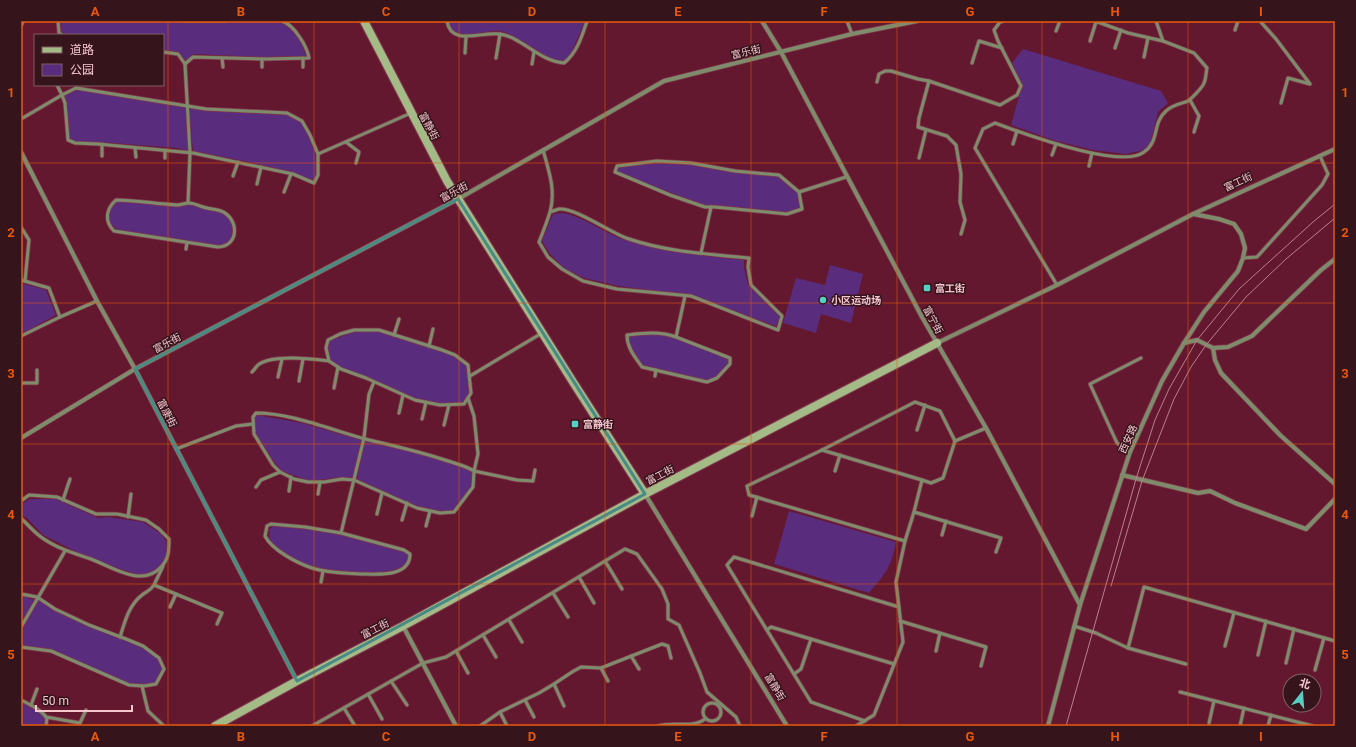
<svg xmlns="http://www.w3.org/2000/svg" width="1356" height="747" viewBox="0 0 1356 747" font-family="Roboto,'Noto Sans SC',sans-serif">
<rect width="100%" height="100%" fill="#64182f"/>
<g fill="#592c7e">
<path d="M 60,21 L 175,21 L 188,23 L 277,21 C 290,25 303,42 306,56 L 262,57 L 193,54 L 186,61 L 179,52 L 163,50 L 163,35 L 68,35 L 61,32 Z"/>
<path d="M 449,21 L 585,21 L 570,56 L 563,62 L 555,61 C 542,54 512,33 500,31 C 484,29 452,45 449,21 Z"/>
<path d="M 1023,49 L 1161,91 L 1168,103 L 1158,112 L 1150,144 L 1141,151 L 1125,154 L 1093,150 L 1056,141 L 1011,125 L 1019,96 L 1023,86 L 1012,63 Z"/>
<path d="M 77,90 L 185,107 L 188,151 L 177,148 L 99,142 L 77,142 L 69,139 L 67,103 L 64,96 Z"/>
<path d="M 189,108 L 206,111 L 288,115 L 301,122 L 308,135 L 316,156 L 316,175 L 313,180 C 275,166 233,159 193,151 Z"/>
<path d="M 657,163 L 691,164 L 736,173 L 777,176 L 798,192 L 800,208 L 788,212 L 716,205 L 706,206 L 616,172 L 618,167 Z"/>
<path d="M 116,202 C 136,201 155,205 175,206 C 180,207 185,203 190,204 C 194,205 198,207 202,208 C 208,210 214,210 220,212 C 237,219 239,245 218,246 L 121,231 C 106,225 106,213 116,202 Z"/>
<path d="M 563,213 C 587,218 605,234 628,241 C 666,252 705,256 744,260 L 744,267 L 748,285 L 780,317 L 776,326 L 690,295 L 618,286 L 584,278 L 564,268 L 550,254 L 542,241 L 553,214 Z"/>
<path d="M 830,265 L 863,274 L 851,323 L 821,314 L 816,333 L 783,323 L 796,278 L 825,285 Z"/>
<path d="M 21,283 L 46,290 L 56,315 L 23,333 L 21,333 Z"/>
<path d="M 355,331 L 379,332 L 442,351 L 455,356 L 466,366 L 469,392 L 462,403 L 439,404 L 415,399 L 366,377 L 339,367 L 330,361 L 327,348 L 330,341 Z"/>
<path d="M 649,333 L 668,335 L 712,351 L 729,359 L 729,364 L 717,377 L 707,381 L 643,365 C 637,358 628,347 629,337 Z"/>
<path d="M 257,415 L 302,423 L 361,440 L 353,478 L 343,477 L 309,481 L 282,471 L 275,463 L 256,434 L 254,417 Z"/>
<path d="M 365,440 L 434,457 L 473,471 L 472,487 L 453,511 C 418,513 388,492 357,479 Z"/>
<path d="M 30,499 L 56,499 L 98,518 L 108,517 L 143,522 L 161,534 L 166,541 L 167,552 L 163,562 L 157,569 L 149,574 L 137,574 L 123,570 L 80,554 L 59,543 L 43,535 L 27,518 L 21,515 L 21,504 Z"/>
<path d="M 789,511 L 896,542 C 891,568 885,574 869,593 L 774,564 Z"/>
<path d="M 273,526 L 317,530 L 338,534 L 403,551 L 409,554 C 409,558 409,560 407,563 C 395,578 330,573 313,567 C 298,562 283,552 270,543 L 269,530 Z"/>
<path d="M 21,595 L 34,600 L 21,624 Z"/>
<path d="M 37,599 L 69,617 L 141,647 L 158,659 L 163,669 L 155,683 L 144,685 L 129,684 L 52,651 L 21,645 L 21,629 Z"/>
<path d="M 21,702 L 42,714 L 45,719 L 45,726 L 21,726 Z"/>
</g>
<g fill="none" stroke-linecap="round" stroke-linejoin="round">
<defs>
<g id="lane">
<path d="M 58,21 L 59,33 L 62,35"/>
<path d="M 184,21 L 225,21"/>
<path d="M 447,21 C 451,47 482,31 500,34 C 523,38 539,61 564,63 C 577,53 582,36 587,21"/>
<path d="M 847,21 L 852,34"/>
<path d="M 1156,21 L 1163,41"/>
<path d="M 1260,21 L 1276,39 L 1310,84 L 1288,78 L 1281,103"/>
<path d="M 22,24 L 23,21"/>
<path d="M 1235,30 L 1238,21"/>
<path d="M 1056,31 L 1060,21"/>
<path d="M 1090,41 L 1096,22"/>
<path d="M 1115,48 L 1121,30"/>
<path d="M 163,52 L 178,54 L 185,64 L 190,153 L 188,203"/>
<path d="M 465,53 L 466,37"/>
<path d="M 1144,57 L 1148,38"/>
<path d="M 222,58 L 223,67"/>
<path d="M 303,58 L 303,67"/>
<path d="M 496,58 L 500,34"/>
<path d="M 262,59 L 262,67"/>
<path d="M 972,63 L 979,41 L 1002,48"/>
<path d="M 185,64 L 193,57 L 266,59 L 309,58 C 307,46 294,25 282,21"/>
<path d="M 532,64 L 534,52"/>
<path d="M 929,81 L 919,118 L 918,127 L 947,136 L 956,145 L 961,174 L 960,202 L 965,220 L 961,234"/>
<path d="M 877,82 L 879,74 L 885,71 L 891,71 L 918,79 L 929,81 L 1000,105 L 1017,95 L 1021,86 L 998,41 L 994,30 L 1000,22 L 1003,21"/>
<path d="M 76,88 L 206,109 L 287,113 L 302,121 L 310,135 L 318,154 L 318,175 L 314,183 L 293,174 L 193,153 L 98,144 L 75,143 L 68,140 L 65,103 L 62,95 Z"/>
<path d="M 1190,100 L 1199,116 L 1194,132"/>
<path d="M 21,119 L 62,95 L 57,85"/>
<path d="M 346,142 L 359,152 L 356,163"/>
<path d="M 1013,144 L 1017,131"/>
<path d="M 135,148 L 136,157"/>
<path d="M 165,150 L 165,158"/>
<path d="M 543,150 C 549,171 556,191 550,212 C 547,222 543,232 539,242 L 548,257 L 562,269 L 583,281 L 617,289 L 691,296 L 778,330 L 782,316 L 751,285 L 748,267 L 749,258 C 709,254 667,252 629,239 C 610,233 577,208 559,209 C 556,210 553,211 550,212"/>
<path d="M 318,154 L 411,113"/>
<path d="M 1052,155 L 1056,144"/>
<path d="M 102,156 L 102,144"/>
<path d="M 919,158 L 926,130"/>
<path d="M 657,161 L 691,163 L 735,171 L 779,175 L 799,192 L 802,209 L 787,214 L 715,207 L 705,207 L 670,195 L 615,172 L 617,166 Z"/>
<path d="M 1089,166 L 1092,153"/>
<path d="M 233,176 L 238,162"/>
<path d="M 257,184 L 261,167"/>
<path d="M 284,192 L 291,174"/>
<path d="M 799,192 L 846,177"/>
<path d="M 116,200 C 136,200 156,204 177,205 C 181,205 185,203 189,203 C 194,203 199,206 203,207 C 209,209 216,209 221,211 C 239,218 240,246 218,247 L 114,231 C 104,221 106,209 116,200 Z"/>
<path d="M 21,227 L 29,240 L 25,281"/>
<path d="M 186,249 L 187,243"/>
<path d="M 701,253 L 711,207"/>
<path d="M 1243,258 L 1257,257 L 1322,185 L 1328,174 L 1320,156"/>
<path d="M 21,280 L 49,288 L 60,317"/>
<path d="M 1057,285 L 975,148 L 983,129 L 995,123 C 1022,133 1121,170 1144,152 C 1160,141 1152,123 1166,111 C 1172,105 1180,104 1188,101 C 1191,99 1203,87 1204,83 C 1206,79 1206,72 1207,68 L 1194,53 L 1163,41 L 1128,33 L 1095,21"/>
<path d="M 354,330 L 379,330 L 442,350 L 455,355 L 468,365 L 471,393 L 464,404 L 440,405 L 415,400 L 366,378 L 341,369 L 329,361 L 326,348 L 328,340 L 340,334 Z"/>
<path d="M 394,335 L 399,319"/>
<path d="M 21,336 L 60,317 L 97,301"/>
<path d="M 676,337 L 730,358 L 730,364 L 717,378 L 707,382 L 642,367 C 635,357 627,348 627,335 C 644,333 660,331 676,337 L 685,296"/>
<path d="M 429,346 L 433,329"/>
<path d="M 252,372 C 254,370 256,367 258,365 C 273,354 312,359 329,361"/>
<path d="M 470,376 L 542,333"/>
<path d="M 655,376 L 656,370"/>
<path d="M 278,377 L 282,359"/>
<path d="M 299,381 L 303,359"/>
<path d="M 21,383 L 37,383 L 37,370"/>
<path d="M 334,388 L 338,367"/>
<path d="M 468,398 L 474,416 L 478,454 L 474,471 L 517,480 L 533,481 L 535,470"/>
<path d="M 256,413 C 292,413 334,431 369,440 C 395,446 422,452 448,461 C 457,464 466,466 474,471 L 473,487 L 454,512 L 440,513 L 417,508 L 354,480 L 342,479 L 324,482 L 308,482 L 294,479 L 280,472 L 273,465 L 254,434 L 253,417 Z"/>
<path d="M 399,413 L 403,395"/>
<path d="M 422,419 L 426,402"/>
<path d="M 444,425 L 449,405"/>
<path d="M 917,430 L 925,405"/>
<path d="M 176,449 L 236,426 L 253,424"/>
<path d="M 822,450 L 922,480"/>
<path d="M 1130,452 L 1117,443 L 1090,384 L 1141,358"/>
<path d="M 835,471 L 840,455"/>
<path d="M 256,487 L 261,480 L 280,472"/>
<path d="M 289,491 L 291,477"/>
<path d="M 318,494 L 320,482"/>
<path d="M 63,500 L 70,479"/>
<path d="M 21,501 L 29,495 L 57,497 L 96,514 L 117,514 L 146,520 L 159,529 L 169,539 C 169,550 169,559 161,567 C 142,588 112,567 91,559 C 73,553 56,548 41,537 C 34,532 27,524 21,518"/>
<path d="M 914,512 L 1001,538 L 996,552"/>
<path d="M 377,514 L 382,493"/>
<path d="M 752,516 L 757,497"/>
<path d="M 128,517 L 131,494"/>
<path d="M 402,520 L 407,503"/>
<path d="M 426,526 L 430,511"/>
<path d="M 341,533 L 404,550 L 410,554 C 410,578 376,574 360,574 C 344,573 328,573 312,568 C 297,563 272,550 265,536 L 267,526 L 271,524 L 305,527 L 341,533 L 364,438 L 369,394 L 374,382"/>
<path d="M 942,535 L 946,521"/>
<path d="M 905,541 L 749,495 L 747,486 L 822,450 L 915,402 L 940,411 L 955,441"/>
<path d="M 605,561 L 622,589"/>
<path d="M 163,566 L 154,585 L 222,613 L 217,624"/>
<path d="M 579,577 L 594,603"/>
<path d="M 321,582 L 323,571"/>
<path d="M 553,593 L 568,617"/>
<path d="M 21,594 L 37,597 L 55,609 L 89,625 L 126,639 L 143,646 L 159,658 L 164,669 L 156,684 L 144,686 L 129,685 L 51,651 L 21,647"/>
<path d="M 170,607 L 176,594"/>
<path d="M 509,620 L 522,642"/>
<path d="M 900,621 L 986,647 L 981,666"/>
<path d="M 1074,626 L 1096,633 L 1128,648 L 1144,587 L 1335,641"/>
<path d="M 21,627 L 65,551"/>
<path d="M 767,630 L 771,627 L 894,664"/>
<path d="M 483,635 L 496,657"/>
<path d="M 120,637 C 125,621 129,605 142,595 C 148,590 149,592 154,585"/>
<path d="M 1225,646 L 1234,613"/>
<path d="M 1128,648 L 1186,664"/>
<path d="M 456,651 L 468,673"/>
<path d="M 936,651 L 940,633"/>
<path d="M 1258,655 L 1266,621"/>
<path d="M 631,656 L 639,669"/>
<path d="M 1286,663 L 1294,629"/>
<path d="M 601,668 L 608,681"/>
<path d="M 1315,670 L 1324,638"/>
<path d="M 794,674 L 801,669 L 811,639"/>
<path d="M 391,681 L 407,705"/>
<path d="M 554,684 L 564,706"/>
<path d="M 142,686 L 148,711 L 164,726"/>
<path d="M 1180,692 L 1313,726"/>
<path d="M 368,694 L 382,719"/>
<path d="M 21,700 C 31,705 41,710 47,718 L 46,726"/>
<path d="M 525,700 L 534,717"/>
<circle cx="712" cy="712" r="9"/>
<path d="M 31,705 L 37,689"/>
<path d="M 344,708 L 355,726"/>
<path d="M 500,712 L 507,726"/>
<path d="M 46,717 L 80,723 L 86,710"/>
<path d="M 865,721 L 811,702 L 727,565 L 734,557 L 899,607"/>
<path d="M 1209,723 L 1214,701"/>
<path d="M 312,726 L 423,663 L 446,657 L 625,549 L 637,554 L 662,589 L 668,604 L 668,619 L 679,625 L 700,673 L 707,692 L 736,717 L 740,726"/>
<path d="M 480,726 L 500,712 L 539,693 L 554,684 L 572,672 L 581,667 L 601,668 L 662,644 L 668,646 L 671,658"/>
<path d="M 658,726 C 674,721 692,729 705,719"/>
<path d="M 856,726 L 874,715 L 903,642 L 896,582 L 905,541 L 914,512 L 922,480 L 931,483 L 943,478 L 955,441 L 986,428"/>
<path d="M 1240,726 L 1244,708"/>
<path d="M 1268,726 L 1271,715"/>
</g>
<g id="street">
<path d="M 762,21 L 781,52 L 922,317 L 986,428 L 1080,605"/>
<path d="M 21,152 L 97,301 L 135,369 L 297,681"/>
<path d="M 937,343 L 1057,285 L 1193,214 L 1335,149"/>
<path d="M 1184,343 L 1197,340 L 1213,348 L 1228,347 L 1252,336 L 1321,270 L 1335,259"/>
<path d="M 1213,348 L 1215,360 L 1221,373 L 1280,435 L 1335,484"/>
<path d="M 21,438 L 135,369 L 458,199 L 664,81 L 852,34 L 917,21"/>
<path d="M 1122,475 L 1198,493 L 1210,491 L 1235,503 L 1306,529 L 1335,499"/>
<path d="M 645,494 L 787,726"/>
<path d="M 403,626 L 456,726"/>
<path d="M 1048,726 L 1080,605 L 1130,452 L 1162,381 L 1184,343 L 1204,312 L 1238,271 L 1243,258 L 1245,248 L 1241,234 L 1234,224 L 1219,219 L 1193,214"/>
</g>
<g id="secondary">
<path d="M 364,21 L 447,181 L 573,382 L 645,494"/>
<path d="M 215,726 L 297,681 L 403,626 L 645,494 L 937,343"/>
</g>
</defs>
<use href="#lane" stroke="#813b4f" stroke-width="4.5"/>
<use href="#street" stroke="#813b4f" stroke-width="5.5"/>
<use href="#secondary" stroke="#813b4f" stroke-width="10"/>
<use href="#lane" stroke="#7e8c6c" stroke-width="3"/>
<use href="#street" stroke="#7e8c6c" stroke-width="4"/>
<use href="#secondary" stroke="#a4ba87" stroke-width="8"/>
<g stroke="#ba7f8d" stroke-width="1">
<path d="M 1111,586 L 1142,481 L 1174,399 L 1191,367 L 1206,345 L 1246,297 L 1286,259 L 1335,218"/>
<path d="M 1066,726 L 1136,479 L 1155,420 L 1169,389 L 1197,340 L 1239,289 L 1313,222 L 1335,204"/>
</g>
</g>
<path fill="none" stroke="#488a86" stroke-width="3" stroke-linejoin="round" d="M 458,199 L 645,494 L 297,681 L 135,369 Z"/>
<path fill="none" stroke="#e8590c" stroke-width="1" stroke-opacity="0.55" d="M 168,21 L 168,726M 314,21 L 314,726M 459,21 L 459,726M 605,21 L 605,726M 751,21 L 751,726M 897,21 L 897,726M 1042,21 L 1042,726M 1188,21 L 1188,726M 21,163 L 1335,163M 21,303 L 1335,303M 21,444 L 1335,444M 21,584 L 1335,584"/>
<g fill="#56cec3" stroke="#35141c" stroke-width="1.5">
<rect x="923" y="284" width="8" height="8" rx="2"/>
<circle cx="823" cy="300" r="4"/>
<rect x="571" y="420" width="8" height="8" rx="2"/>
</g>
<g text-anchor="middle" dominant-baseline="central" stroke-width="3" stroke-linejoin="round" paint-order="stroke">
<g font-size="10" fill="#f5c6ce" stroke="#35141c">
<text transform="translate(746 52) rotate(-14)">富乐街</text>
<text transform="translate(429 126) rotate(62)">富静街</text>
<text transform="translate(1238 182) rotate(-25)">富工街</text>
<text transform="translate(454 192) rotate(-29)">富乐街</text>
<text transform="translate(933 320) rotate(61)">富宁街</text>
<text transform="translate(167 343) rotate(-28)">富乐街</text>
<text transform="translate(167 413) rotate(63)">富康街</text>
<text transform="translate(1128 439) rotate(-66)">西安路</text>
<text transform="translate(660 475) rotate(-27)">富工街</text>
<text transform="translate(375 629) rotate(-27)">富工街</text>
<text transform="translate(775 687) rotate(59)">富静街</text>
</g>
<g font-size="10" font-weight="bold" fill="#f5c6ce" stroke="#35141c" text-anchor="start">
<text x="935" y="288">富工街</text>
<text x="831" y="300">小区运动场</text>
<text x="583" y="424">富静街</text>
</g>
</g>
<rect width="1356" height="747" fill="none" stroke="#35141c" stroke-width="44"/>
<rect x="34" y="34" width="130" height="52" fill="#35141c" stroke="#825b63"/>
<rect x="42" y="47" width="20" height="6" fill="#a4ba87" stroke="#825b63"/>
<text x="70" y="54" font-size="12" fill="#f5c6ce">道路</text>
<rect x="42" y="64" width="20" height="12" fill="#592c7e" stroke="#825b63"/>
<text x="70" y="74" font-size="12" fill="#f5c6ce">公园</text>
<g transform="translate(1302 693) rotate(17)"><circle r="19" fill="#35141c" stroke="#825b63"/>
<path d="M0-3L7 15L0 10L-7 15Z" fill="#56cec3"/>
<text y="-6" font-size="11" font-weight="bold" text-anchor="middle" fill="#f5c6ce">北</text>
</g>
<path d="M36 705v6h96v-6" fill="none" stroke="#f5c6ce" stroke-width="2"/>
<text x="42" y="705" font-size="12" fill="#f5c6ce" stroke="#35141c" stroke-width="3" paint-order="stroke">50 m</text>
<rect x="22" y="22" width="1312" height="703" fill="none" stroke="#e8590c" stroke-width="1.5"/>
<g font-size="13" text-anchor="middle" font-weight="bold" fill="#e8590c">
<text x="95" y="16">A</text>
<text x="241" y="16">B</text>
<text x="386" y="16">C</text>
<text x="532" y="16">D</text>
<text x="678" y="16">E</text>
<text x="824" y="16">F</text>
<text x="970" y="16">G</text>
<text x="1115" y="16">H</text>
<text x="1261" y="16">I</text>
<text x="11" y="97">1</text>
<text x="1345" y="97">1</text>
<text x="11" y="237">2</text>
<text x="1345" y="237">2</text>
<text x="11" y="378">3</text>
<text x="1345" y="378">3</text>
<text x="11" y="519">4</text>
<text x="1345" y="519">4</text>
<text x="11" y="659">5</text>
<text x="1345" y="659">5</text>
<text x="95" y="741">A</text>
<text x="241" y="741">B</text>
<text x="386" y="741">C</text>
<text x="532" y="741">D</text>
<text x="678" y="741">E</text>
<text x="824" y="741">F</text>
<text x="970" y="741">G</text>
<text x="1115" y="741">H</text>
<text x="1261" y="741">I</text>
</g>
</svg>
